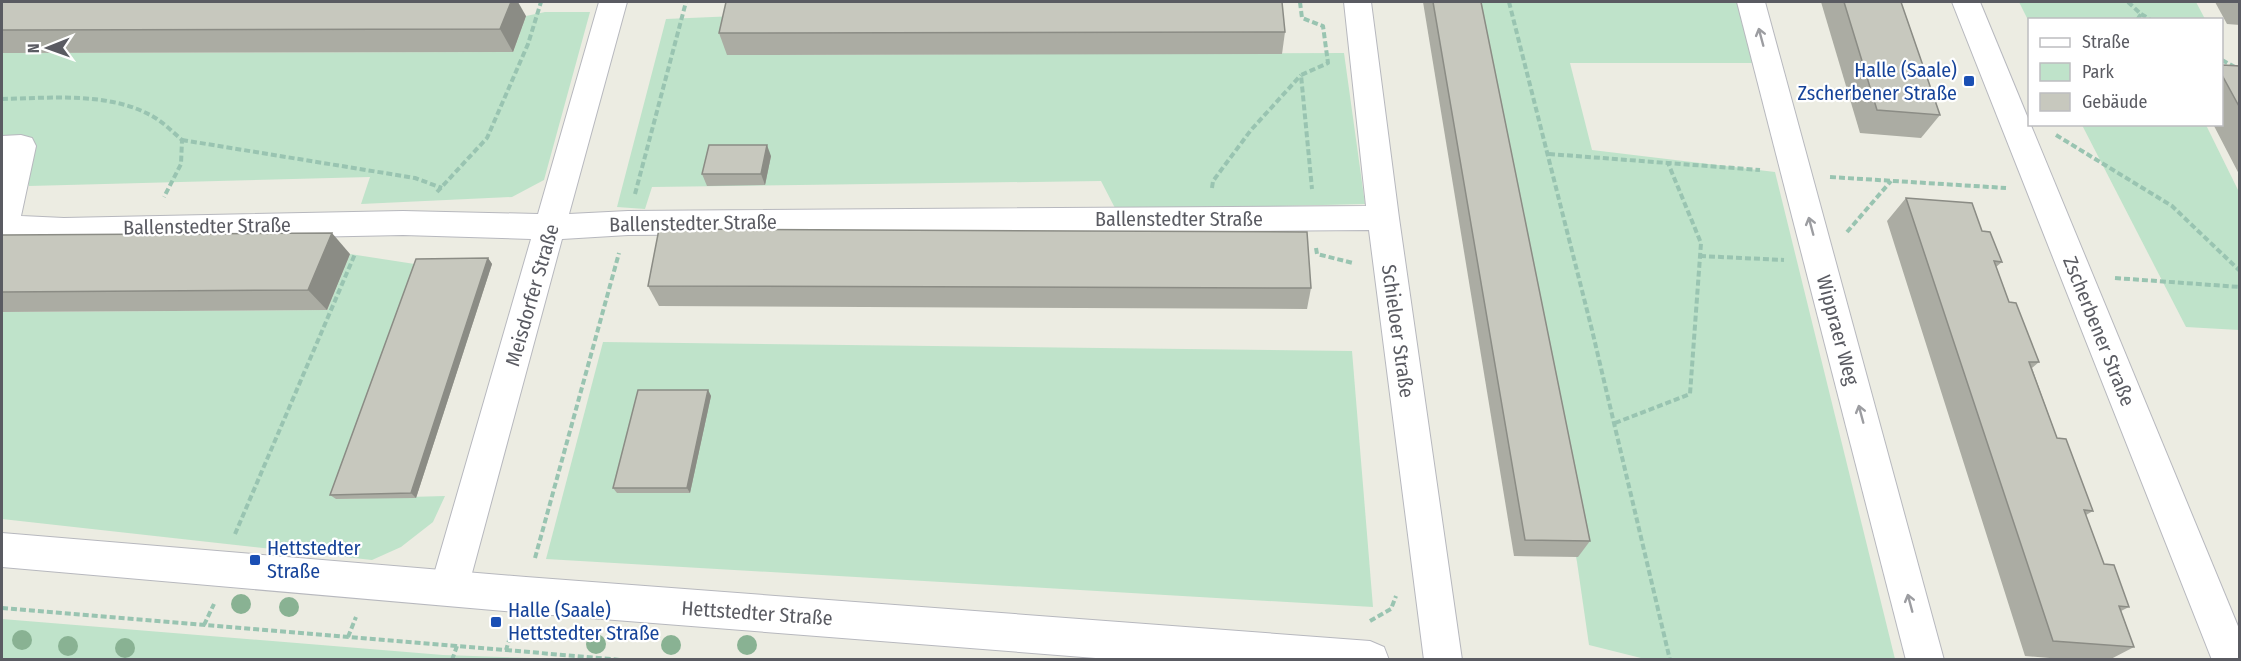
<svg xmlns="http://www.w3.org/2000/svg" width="2241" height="661" viewBox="0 0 2241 661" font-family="'Fira Sans Condensed',sans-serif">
<rect width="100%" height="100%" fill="#ecece2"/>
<g fill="#bfe3ca">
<path d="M 1470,2 L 1738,2 L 1754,63 L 1570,63 L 1592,150 L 1775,172 L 1895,659 L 1645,659 L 1589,645 L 1577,562 Z"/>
<path d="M 2019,2 L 2196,2 L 2205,19 L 2030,20 L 2029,22 Z"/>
<path d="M 545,12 L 590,12 L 544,180 L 512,197 L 361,204 L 370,177 L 29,186 L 21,147 L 2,148 L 2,53 L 513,52 L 526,16 Z"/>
<path d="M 736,16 L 727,55 L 1344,53 L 1365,204 L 1116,210 L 1101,181 L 652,187 L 645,209 L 617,207 L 666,19 Z"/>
<path d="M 2082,125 L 2206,125 L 2239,192 L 2239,330 L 2186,327 Z"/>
<path d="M 350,254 L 421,265 L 336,499 L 445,496 L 433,522 L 401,547 L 372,560 L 2,519 L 2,312 L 327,310 Z"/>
<path d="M 603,342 L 1352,351 L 1373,607 L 546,559 Z"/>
<path d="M 2,619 L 443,655 L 562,659 L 2,659 Z"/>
</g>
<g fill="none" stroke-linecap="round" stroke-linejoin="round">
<defs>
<g id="minor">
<path d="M 599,2 L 627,2 L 569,214 L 628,211 L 1366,206 L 1344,2 L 1371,2 L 1399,218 L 1462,660 L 1424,660 L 1369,230 L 628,235 L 562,239 L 468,588 L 462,601 L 449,606 L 436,601 L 430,588 L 531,239 L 403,235 L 64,242 L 2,240 L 2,136 L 21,135 L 32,138 L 36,146 L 21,216 L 64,218 L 403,211 L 538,214 Z"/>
<path d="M 1737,2 L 1765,2 L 1944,660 L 1906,660 Z"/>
</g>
<g id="tertiary">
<path d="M 1952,2 L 1980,2 L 2240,631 L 2240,660 L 2212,660 Z"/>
<path d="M 2,533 L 526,577 L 1370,641 L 1384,647 L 1389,660 L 1121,660 L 526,613 L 2,567 Z"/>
</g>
</defs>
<use href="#minor" stroke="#b7b8be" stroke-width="2"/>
<use href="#tertiary" stroke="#b7b8be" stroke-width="2"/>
<g stroke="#99c4b1" stroke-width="4" stroke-dasharray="6 3" stroke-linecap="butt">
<path d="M 1300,2 L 1302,18 L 1323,26 L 1328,63 L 1301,75 L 1312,189"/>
<path d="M 1509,2 L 1592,330 L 1670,660"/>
<path d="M 2128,2 L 2141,14 L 2137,20"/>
<path d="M 2141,14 L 2151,20"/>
<path d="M 2222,60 L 2240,70"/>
<path d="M 2,99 C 52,98 113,91 157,119 C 166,125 174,133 182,140 L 181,164 L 164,197"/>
<path d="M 2056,135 L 2172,206 L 2240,271"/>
<path d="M 182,140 L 415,178 L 442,188"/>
<path d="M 1549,154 L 1760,170"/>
<path d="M 1830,177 L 2006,188"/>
<path d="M 1212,188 L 1213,181 L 1251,130 L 1301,75"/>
<path d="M 437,192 L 487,138 L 528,44 L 541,2"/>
<path d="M 635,194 L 686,2"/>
<path d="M 1847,232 L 1891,181"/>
<path d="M 1316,248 L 1317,254 L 1353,263"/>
<path d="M 1700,256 L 1784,260"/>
<path d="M 2115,278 L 2240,287"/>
<path d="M 1615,423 L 1690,394 L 1701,243 L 1668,163"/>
<path d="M 235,534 L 355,254"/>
<path d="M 535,558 L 619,253"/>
<path d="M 2,608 L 457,646"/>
<path d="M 1370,621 L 1391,609 L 1396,596"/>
<path d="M 204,625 L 214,604"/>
<path d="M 348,637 L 356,617"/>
<path d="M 506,650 L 621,660"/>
<path d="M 452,660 L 457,646 L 506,650 L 512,631"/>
</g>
<use href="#minor" fill="#fff" fill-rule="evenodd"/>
<use href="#tertiary" fill="#fff" fill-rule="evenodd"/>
</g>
<g fill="#89b293">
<circle cx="241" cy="604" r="10"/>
<circle cx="289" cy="607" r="10"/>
<circle cx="22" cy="640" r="10"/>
<circle cx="596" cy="644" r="10"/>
<circle cx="671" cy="645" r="10"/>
<circle cx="747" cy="645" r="10"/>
<circle cx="68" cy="646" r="10"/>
<circle cx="125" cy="648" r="10"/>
</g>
<g fill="#abaca3">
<path d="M 2,2 L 526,16 L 513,52 L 2,53 Z"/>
<path d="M 1423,2 L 1481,2 L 1590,541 L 1578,557 L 1514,556 Z"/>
<path d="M 1821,2 L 1901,2 L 1940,115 L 1921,138 L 1860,133 Z"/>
<path d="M 2215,2 L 2240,2 L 2240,25 L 2227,24 Z"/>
<path d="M 1285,32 L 1282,54 L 727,55 L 719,33 Z"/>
<path d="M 2222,65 L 2240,66 L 2240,176 L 2213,124 L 2222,124 Z"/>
<path d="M 771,156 L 765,185 L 707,186 L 702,174 Z"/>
<path d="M 1906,198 L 1982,231 L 2002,262 L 1996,267 L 2009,302 L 2039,362 L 2032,368 L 2057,438 L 2093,511 L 2086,515 L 2104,564 L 2129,607 L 2121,611 L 2134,647 L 2109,660 L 2073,660 L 2025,656 L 1887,221 Z"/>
<path d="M 2,235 L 350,254 L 327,310 L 2,312 Z"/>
<path d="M 488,258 L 492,264 L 416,498 L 336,499 L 330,495 Z"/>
<path d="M 648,286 L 1311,288 L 1307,309 L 659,306 Z"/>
<path d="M 708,390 L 711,396 L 690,493 L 617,493 L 613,488 Z"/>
</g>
<g fill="#8b8c85">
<path d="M 511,2 L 518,2 L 526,16 L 513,52 L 500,29 Z"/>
<path d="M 767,145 L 771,156 L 765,185 L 761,174 Z"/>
<path d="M 332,233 L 350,254 L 327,310 L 308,290 Z"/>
<path d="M 488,258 L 492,264 L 416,498 L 411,493 Z"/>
<path d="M 708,390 L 711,396 L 690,493 L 687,488 Z"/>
</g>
<g fill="#c7c8be" stroke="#8b8c85" stroke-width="1.5">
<path d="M 2,2 L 511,2 L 500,29 L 2,30 Z"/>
<path d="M 726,2 L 1282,2 L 1285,32 L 719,33 Z"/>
<path d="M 1433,2 L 1481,2 L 1590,541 L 1525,540 Z"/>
<path d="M 1844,2 L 1901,2 L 1940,115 L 1877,110 Z"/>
<path d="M 2222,65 L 2240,66 L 2240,108 L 2222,75 Z"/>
<path d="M 709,145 L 767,145 L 761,174 L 702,174 Z"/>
<path d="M 1906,198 L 1972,203 L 1982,231 L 1990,232 L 2002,262 L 1994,261 L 2009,302 L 2016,303 L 2039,362 L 2029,362 L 2057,438 L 2066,439 L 2093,511 L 2084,510 L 2104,564 L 2114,565 L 2129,607 L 2119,606 L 2134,647 L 2053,641 Z"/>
<path d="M 659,229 L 1307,232 L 1311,288 L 648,286 Z"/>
<path d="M 332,233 L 308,290 L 2,292 L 2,235 Z"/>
<path d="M 488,258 L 411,493 L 330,495 L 416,259 Z"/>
<path d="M 638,390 L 708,390 L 687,488 L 613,488 Z"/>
</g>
<defs><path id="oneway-shaft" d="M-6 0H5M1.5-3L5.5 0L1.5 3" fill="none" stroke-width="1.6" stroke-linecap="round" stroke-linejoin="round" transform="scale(1.5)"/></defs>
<g stroke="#9c9da1">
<use href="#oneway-shaft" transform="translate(1761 37) rotate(-105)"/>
<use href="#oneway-shaft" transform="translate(1811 226) rotate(-105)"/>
<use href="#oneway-shaft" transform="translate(1861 414) rotate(-105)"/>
<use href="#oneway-shaft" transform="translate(1910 603) rotate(-105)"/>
</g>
<g fill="#1a4fb4" stroke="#fff" stroke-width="2">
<rect x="1963" y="75" width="12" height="12" rx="3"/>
<rect x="249" y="554" width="12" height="12" rx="3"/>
<rect x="490" y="616" width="12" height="12" rx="3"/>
</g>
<g text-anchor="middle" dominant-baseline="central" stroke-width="4.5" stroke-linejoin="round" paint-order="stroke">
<g font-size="20" fill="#164399" stroke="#fff" text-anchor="start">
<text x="1957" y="70" text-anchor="end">Halle (Saale)<tspan x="1957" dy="23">Zscherbener Straße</tspan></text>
<text x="267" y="548">Hettstedter<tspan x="267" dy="23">Straße</tspan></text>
<text x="508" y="610">Halle (Saale)<tspan x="508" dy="23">Hettstedter Straße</tspan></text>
</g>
<g font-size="20" fill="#5a5b62" stroke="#fff">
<text x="1179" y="219">Ballenstedter Straße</text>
<text transform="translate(693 223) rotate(-1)">Ballenstedter Straße</text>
<text transform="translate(207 226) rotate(-1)">Ballenstedter Straße</text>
<text transform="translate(532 295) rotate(-74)">Meisdorfer Straße</text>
<text transform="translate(1838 330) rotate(75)">Wippraer Weg</text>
<text transform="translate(1398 331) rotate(82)">Schieloer Straße</text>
<text transform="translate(2099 331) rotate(68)">Zscherbener Straße</text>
<text transform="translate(757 613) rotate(4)">Hettstedter Straße</text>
</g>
</g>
<rect width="2241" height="661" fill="none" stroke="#5a5b62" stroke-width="6"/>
<rect x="2028" y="18" width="195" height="108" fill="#ffffff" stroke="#bdbdc0" stroke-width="1.5"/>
<rect x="2040" y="38" width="30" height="9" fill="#ffffff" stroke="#bdbdc0" stroke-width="1.5"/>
<text x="2082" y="48" font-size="18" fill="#5a5b62">Straße</text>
<rect x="2040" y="63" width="30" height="18" fill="#bfe3ca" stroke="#bdbdc0" stroke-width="1.5"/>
<text x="2082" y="78" font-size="18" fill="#5a5b62">Park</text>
<rect x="2040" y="93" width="30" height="18" fill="#c7c8be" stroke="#bdbdc0" stroke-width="1.5"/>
<text x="2082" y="108" font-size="18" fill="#5a5b62">Gebäude</text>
<g transform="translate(48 48) rotate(269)" stroke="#ffffff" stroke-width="4.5" paint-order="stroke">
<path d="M0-4.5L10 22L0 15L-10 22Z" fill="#5a5b62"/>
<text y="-9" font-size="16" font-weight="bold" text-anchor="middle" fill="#5a5b62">N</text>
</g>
</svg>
